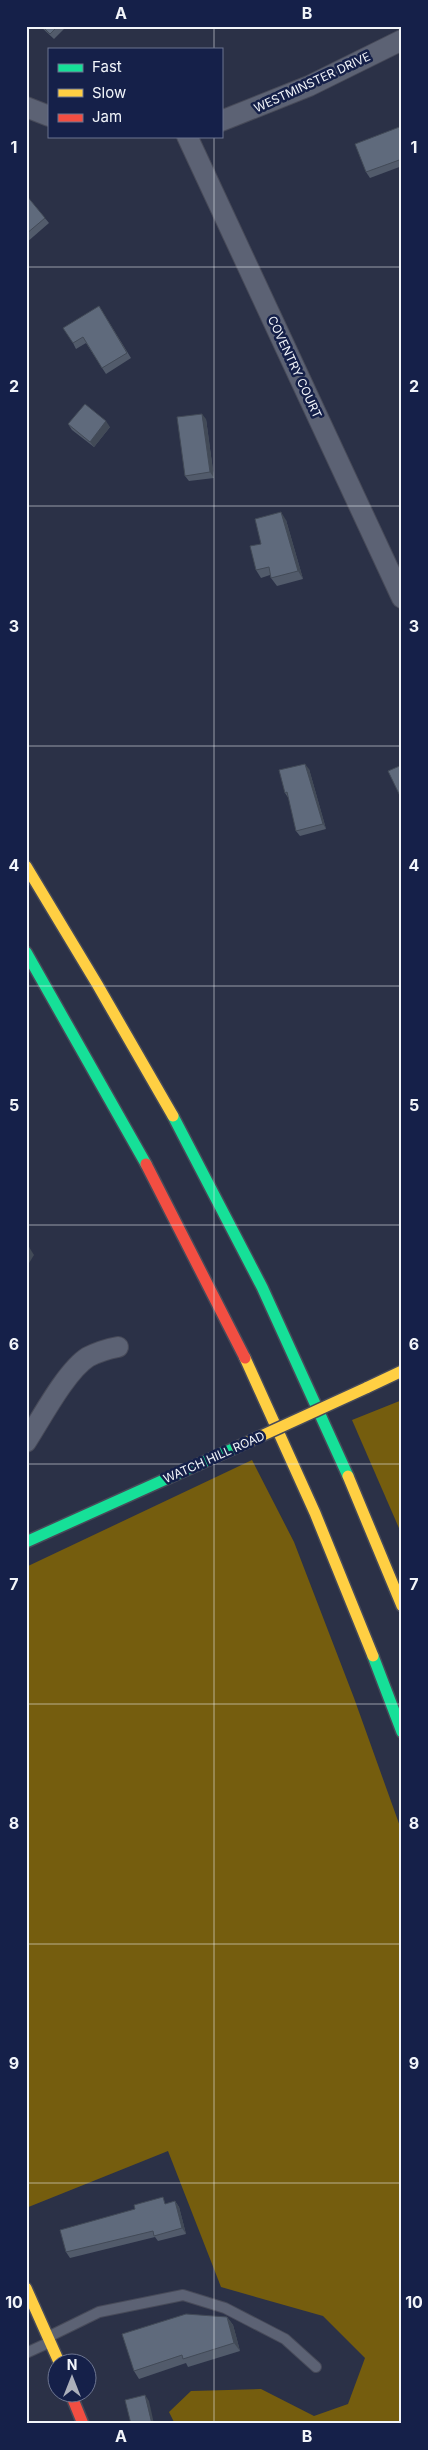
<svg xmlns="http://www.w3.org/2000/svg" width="428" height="2450" viewBox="0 0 428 2450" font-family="Inter,sans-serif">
<rect width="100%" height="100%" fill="#2b3147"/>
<g fill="#755d0e">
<path d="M 402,1400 L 402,1535 L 352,1420 Z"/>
<path d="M 252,1460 L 294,1542 L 354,1698 L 402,1832 L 402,2424 L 175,2424 L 169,2412 L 191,2391 L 261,2389 L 314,2416 L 348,2404 L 365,2358 L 323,2316 L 221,2287 L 168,2151 L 26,2208 L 26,1567 Z"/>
</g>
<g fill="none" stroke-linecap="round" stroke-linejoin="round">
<defs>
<g id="lane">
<path d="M 50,2336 L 99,2312 L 183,2295 L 225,2308 L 285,2339 L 316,2367"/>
<path d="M 26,2353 L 48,2343"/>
</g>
<g id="street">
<path d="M 26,107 L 49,116"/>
<path d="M 221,121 L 309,86 L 402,40"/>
<path d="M 187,136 L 402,598"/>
<path d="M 26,1442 C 41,1419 66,1371 88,1357 C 98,1352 107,1349 118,1347"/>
</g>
<g id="fast">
<path d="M 26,952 L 146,1164"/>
<path d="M 173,1116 L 262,1287 L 348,1476"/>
<path d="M 26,1542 L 237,1447"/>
<path d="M 373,1656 L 402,1732"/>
</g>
<g id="slow">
<path d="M 26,866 L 97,984 L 173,1116"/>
<path d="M 245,1358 L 315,1513 L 373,1656"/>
<path d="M 366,1388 L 402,1371"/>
<path d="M 348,1476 L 402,1606"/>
<path d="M 26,2288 L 59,2362"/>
</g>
<g id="jam">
<path d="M 146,1164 L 245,1358"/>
<path d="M 70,2392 L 83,2424"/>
</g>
</defs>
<use href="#lane" stroke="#474a59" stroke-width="12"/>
<use href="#street" stroke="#474a59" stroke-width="22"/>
<use href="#fast" stroke="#474a59" stroke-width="14"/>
<use href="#slow" stroke="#474a59" stroke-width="14"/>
<use href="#jam" stroke="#474a59" stroke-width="14"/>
<use href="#lane" stroke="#5c6274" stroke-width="10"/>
<use href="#street" stroke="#5c6274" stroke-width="20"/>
<use href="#fast" stroke="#16e098" stroke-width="11"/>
<use href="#slow" stroke="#ffcf43" stroke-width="11"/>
<use href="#jam" stroke="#f24e42" stroke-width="11"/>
<defs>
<path id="slow-bridge" d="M 237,1447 L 366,1388"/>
</defs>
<use href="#slow-bridge" stroke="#474a59" stroke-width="14" stroke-linecap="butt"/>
<use href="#slow-bridge" stroke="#ffcf43" stroke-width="11"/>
</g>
<g fill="#525b6b">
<path d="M 40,26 L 67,26 L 54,39 Z"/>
<path d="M 402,126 L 402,166 L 370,178 L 366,172 Z"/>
<path d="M 26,195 L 49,223 L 26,243 Z"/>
<path d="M 99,306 L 131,358 L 106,374 L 86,343 L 76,349 L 73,343 Z"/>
<path d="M 206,419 L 214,478 L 189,481 L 185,476 Z"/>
<path d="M 68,424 L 110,427 L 94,447 L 72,430 Z"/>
<path d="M 286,520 L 303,579 L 277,586 L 271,578 L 270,575 L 261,578 L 256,570 L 261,544 Z"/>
<path d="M 309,769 L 326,829 L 300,836 L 296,831 L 289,799 L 285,793 Z"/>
<path d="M 175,2201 L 179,2207 L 186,2234 L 158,2241 L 155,2237 L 70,2258 L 66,2252 L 168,2203 Z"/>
<path d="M 227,2317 L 233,2325 L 240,2351 L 188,2367 L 186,2363 L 139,2379 L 134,2371 Z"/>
</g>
<g fill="#424a57">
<path d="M 202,414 L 206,419 L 214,478 L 210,472 Z"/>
<path d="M 106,421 L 110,427 L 94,447 L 90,442 Z"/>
<path d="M 281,512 L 286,520 L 303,579 L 298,571 Z"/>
<path d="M 305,764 L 309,769 L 326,829 L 323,824 Z"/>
<path d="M 29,1247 L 34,1255 L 26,1268 L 26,1252 Z"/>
<path d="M 175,2201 L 179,2207 L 186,2234 L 182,2228 Z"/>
<path d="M 227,2317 L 233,2325 L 240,2351 L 234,2343 Z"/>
<path d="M 145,2395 L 149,2401 L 154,2424 L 152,2424 Z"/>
</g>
<g fill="#5f6a7c" stroke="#424a57">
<path d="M 42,26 L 58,26 L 50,34 Z"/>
<path d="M 402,126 L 402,159 L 366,172 L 355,144 Z"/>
<path d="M 26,195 L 45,218 L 26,234 Z"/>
<path d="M 99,306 L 127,353 L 102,368 L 83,337 L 73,343 L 63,328 Z"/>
<path d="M 85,404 L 106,421 L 90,442 L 68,424 Z"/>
<path d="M 202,414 L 210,472 L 185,476 L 177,417 Z"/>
<path d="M 281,512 L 298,571 L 271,578 L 269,567 L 256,570 L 250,546 L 261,544 L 255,519 Z"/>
<path d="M 305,764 L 323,824 L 296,831 L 287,792 L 285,793 L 279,770 Z"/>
<path d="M 402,765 L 402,800 L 388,771 Z"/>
<path d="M 26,1246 L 29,1247 L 26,1252 Z"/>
<path d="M 163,2197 L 165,2204 L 175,2201 L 182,2228 L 154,2236 L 153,2231 L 66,2252 L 60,2230 L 135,2209 L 134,2205 Z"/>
<path d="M 186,2314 L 227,2317 L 234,2343 L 183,2359 L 182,2355 L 134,2371 L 122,2334 Z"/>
<path d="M 145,2395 L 152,2424 L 131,2424 L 125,2400 Z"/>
</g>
<path fill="none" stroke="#f2f5fa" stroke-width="1" stroke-opacity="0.55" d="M 214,26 L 214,49M 214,136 L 214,2424M 26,267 L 402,267M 26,506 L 402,506M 26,746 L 402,746M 26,986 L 402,986M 26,1225 L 402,1225M 26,1464 L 402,1464M 26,1704 L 402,1704M 26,1944 L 402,1944M 26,2183 L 402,2183"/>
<g text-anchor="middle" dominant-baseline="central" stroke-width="5" stroke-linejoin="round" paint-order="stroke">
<g font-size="12" fill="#f2f5fa" stroke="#152049">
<text transform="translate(312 82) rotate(-25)">WESTMINSTER DRIVE</text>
<text transform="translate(295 367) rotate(65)">COVENTRY COURT</text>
<text transform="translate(214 1457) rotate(-24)">WATCH HILL ROAD</text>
</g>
</g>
<rect width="428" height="2450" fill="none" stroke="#152049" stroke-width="55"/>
<rect x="48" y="48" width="175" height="90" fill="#152049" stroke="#6d7590"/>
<rect x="58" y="64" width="25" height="8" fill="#16e098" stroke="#6d7590"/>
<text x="92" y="72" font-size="15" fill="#f2f5fa">Fast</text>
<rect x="58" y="89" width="25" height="8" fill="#ffcf43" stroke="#6d7590"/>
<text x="92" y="98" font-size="15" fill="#f2f5fa">Slow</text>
<rect x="58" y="114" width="25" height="8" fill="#f24e42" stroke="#6d7590"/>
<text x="92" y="122" font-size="15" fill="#f2f5fa">Jam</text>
<g transform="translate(72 2378)"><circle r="24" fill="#152049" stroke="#6d7590"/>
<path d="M0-4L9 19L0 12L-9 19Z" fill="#acb0bb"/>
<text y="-8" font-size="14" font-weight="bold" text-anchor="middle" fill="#f2f5fa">N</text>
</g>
<rect x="28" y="28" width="372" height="2394" fill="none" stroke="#f2f5fa" stroke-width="2"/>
<g font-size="16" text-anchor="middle" font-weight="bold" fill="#f2f5fa">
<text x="121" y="19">A</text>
<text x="307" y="19">B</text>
<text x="14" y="153">1</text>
<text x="414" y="153">1</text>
<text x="14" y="392">2</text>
<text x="414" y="392">2</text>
<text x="14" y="632">3</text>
<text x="414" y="632">3</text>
<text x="14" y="871">4</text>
<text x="414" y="871">4</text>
<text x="14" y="1111">5</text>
<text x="414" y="1111">5</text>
<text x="14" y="1350">6</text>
<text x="414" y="1350">6</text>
<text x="14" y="1590">7</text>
<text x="414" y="1590">7</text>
<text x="14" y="1829">8</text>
<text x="414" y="1829">8</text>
<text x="14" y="2069">9</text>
<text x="414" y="2069">9</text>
<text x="14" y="2308">10</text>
<text x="414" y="2308">10</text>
<text x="121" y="2442">A</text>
<text x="307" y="2442">B</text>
</g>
</svg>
